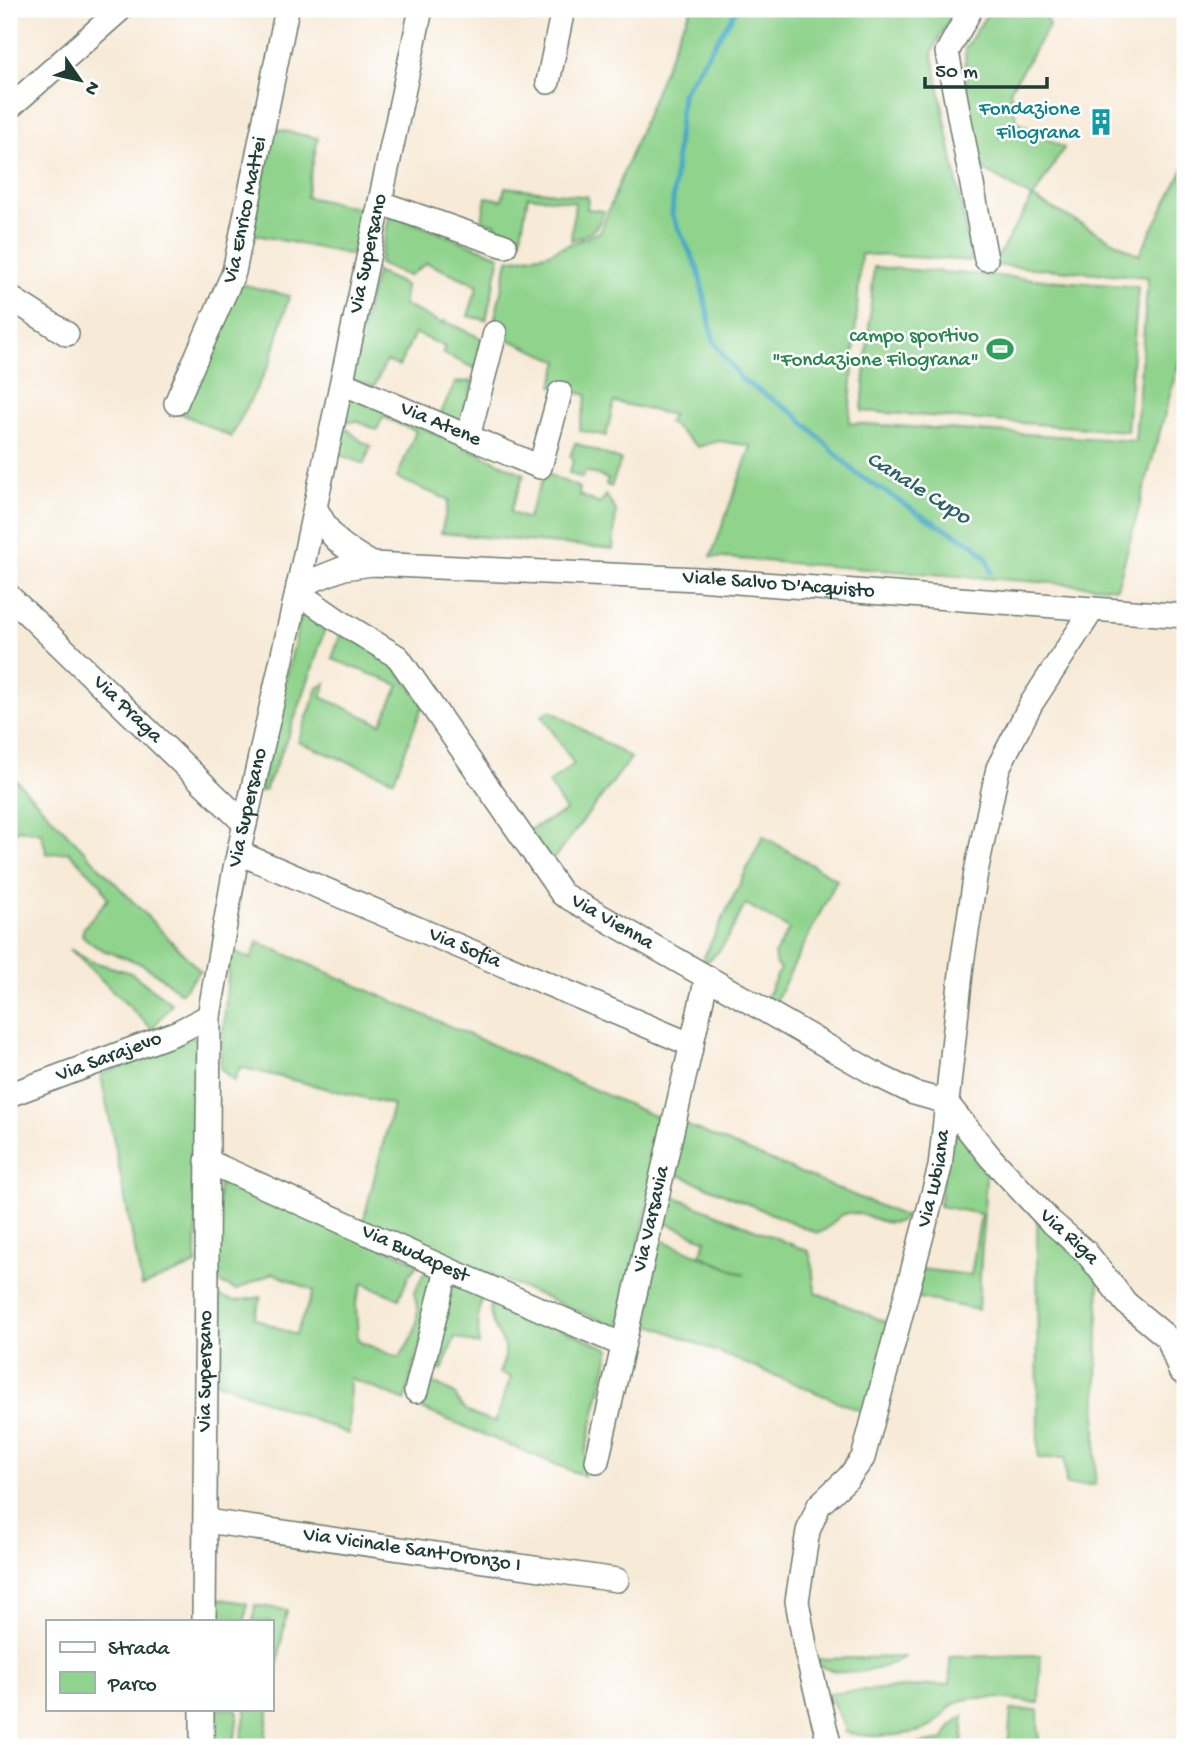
<svg xmlns="http://www.w3.org/2000/svg" width="1194" height="1756" viewBox="0 0 1194 1756" font-family="'Gochi Hand',sans-serif">
<rect width="100%" height="100%" fill="#fff"/>
<filter id="ink" filterUnits="userSpaceOnUse"><feTurbulence type="fractalNoise" baseFrequency=".0143" numOctaves="2"/><feDisplacementMap in="SourceGraphic" scale="14" xChannelSelector="R" yChannelSelector="G"/><feConvolveMatrix kernelMatrix="1 2 1 2 8 2 1 2 1" color-interpolation-filters="sRGB"/></filter>
<filter id="wash" filterUnits="userSpaceOnUse"><feTurbulence type="fractalNoise" baseFrequency=".00686" numOctaves="4" result="noise"/><feDisplacementMap in="SourceGraphic" scale="28" xChannelSelector="R" yChannelSelector="G"/><feGaussianBlur stdDeviation="1.57" result="paint"/><feColorMatrix in="noise" values="0 0 0 0 0 0 0 0 0 0 0 0 0 0 0 0 0 1.4 0 .05"/><feComposite in="paint" operator="in"/></filter>
<g filter="url(#wash)">
<rect width="100%" height="100%" fill="#f7ead7"/>
<g fill="#8fd38c" stroke="#578860" stroke-width="2">
<path d="M 692,9 L 955,9 L 932,52 L 972,261 L 861,254 L 849,423 L 1135,441 L 1148,277 L 993,265 L 1032,198 L 984,170 L 967,110 L 965,49 L 990,9 L 1044,9 L 1049,26 L 1010,90 L 1017,122 L 1064,148 L 1033,198 L 1139,255 L 1185,166 L 1185,340 L 1117,588 L 711,557 L 751,446 L 719,441 L 698,447 L 668,422 L 673,415 L 614,402 L 606,436 L 579,430 L 587,395 L 552,386 L 559,361 L 507,339 L 508,334 L 493,327 L 508,260 L 546,254 L 600,232 L 680,30 Z"/>
<path d="M 274,129 L 318,138 L 306,197 L 368,210 L 358,256 L 251,234 Z"/>
<path d="M 505,187 L 588,197 L 587,209 L 604,211 C 598,231 590,234 571,240 L 575,202 L 528,196 L 520,242 L 493,236 L 496,224 L 482,221 L 486,197 L 502,200 Z"/>
<path d="M 390,214 L 500,256 L 486,320 L 468,316 L 478,285 L 427,263 L 408,276 L 379,264 Z"/>
<path d="M 874,267 L 1138,287 L 1127,431 L 862,411 Z"/>
<path d="M 376,272 L 405,285 L 404,305 L 443,324 L 444,321 L 483,339 L 476,369 L 442,353 L 445,347 L 415,333 L 399,366 L 386,361 L 374,387 L 349,378 Z"/>
<path d="M 241,284 L 289,296 L 271,361 L 231,437 L 178,412 Z"/>
<path d="M 473,381 L 461,426 L 439,417 L 455,383 Z"/>
<path d="M 348,394 L 524,474 L 510,512 L 527,519 L 545,473 L 580,488 L 579,495 L 600,504 L 606,495 L 616,511 L 613,549 L 441,533 L 449,500 L 397,478 L 416,431 L 383,417 L 377,430 L 357,421 L 349,422 L 343,417 Z"/>
<path d="M 347,429 L 361,441 L 371,446 L 364,464 L 335,453 L 338,434 Z"/>
<path d="M 575,443 L 621,460 L 611,487 L 606,485 L 608,479 L 586,471 L 582,478 L 569,473 L 574,459 L 570,457 Z"/>
<path d="M 304,603 L 327,622 C 310,680 290,735 265,790 L 259,792 Z"/>
<path d="M 341,633 L 390,658 L 423,705 L 394,780 L 298,742 L 318,688 L 326,683 L 321,697 L 381,724 L 399,685 L 332,659 Z"/>
<path d="M 550,710 L 631,758 L 549,865 L 527,831 L 566,811 L 549,783 L 574,764 L 542,716 Z"/>
<path d="M 9,773 L 200,971 L 181,993 C 168,983 155,971 141,964 C 116,952 103,956 82,935 L 84,927 L 108,899 L 101,884 L 69,852 L 47,854 L 41,833 L 18,829 L 13,836 L 9,850 Z"/>
<path d="M 763,836 L 837,880 L 773,1006 L 767,996 L 780,969 L 776,965 L 774,955 L 789,929 L 746,904 C 732,925 726,954 700,965 Z"/>
<path d="M 258,942 L 668,1122 L 619,1328 L 363,1222 L 393,1105 L 240,1067 L 234,1081 L 220,1068 L 230,950 L 251,959 Z"/>
<path d="M 70,949 L 90,961 L 131,973 L 172,1004 L 152,1029 Z"/>
<path d="M 190,1036 L 198,1039 L 196,1265 L 142,1286 L 101,1075 Z"/>
<path d="M 952,1117 L 987,1160 L 978,1310 L 915,1297 L 921,1269 L 971,1275 L 981,1214 L 939,1206 Z"/>
<path d="M 681,1123 L 906,1217 C 888,1233 869,1211 849,1213 C 835,1214 831,1231 817,1233 L 677,1174 L 673,1172 Z"/>
<path d="M 219,1174 L 419,1263 L 409,1275 L 399,1299 L 363,1283 L 356,1302 L 358,1341 L 399,1358 C 416,1334 422,1322 414,1293 L 427,1267 L 439,1272 L 405,1401 L 350,1378 L 349,1434 L 215,1381 L 219,1296 L 235,1301 L 262,1297 L 254,1318 L 295,1335 L 314,1291 L 273,1273 L 236,1290 L 217,1281 Z"/>
<path d="M 668,1194 L 808,1251 C 816,1265 810,1279 817,1293 L 888,1323 L 871,1415 L 637,1319 L 654,1237 L 745,1275 L 700,1255 L 706,1240 L 659,1220 Z"/>
<path d="M 1037,1217 L 1099,1276 L 1095,1485 L 1066,1485 L 1065,1458 L 1038,1458 Z"/>
<path d="M 451,1282 L 482,1296 L 478,1317 L 479,1345 L 455,1337 L 442,1370 L 428,1369 Z"/>
<path d="M 491,1300 L 610,1349 L 585,1454 L 588,1461 L 584,1476 L 419,1408 L 427,1380 L 455,1394 C 460,1411 478,1418 495,1422 L 511,1377 L 499,1373 C 501,1368 504,1361 505,1356 C 507,1337 486,1329 491,1300 Z"/>
<path d="M 215,1598 L 247,1603 L 245,1621 L 215,1621 Z"/>
<path d="M 255,1605 L 287,1610 L 272,1695 L 271,1621 L 253,1621 Z"/>
<path d="M 1041,1655 L 1039,1703 C 1018,1701 984,1694 963,1700 C 948,1704 943,1719 930,1727 C 910,1737 866,1738 844,1732 L 846,1729 L 828,1693 L 950,1684 L 950,1657 Z"/>
<path d="M 905,1657 C 878,1672 849,1678 819,1666 L 817,1659 Z"/>
<path d="M 216,1709 L 236,1709 L 238,1712 L 234,1747 L 217,1747 Z"/>
<path d="M 246,1709 L 269,1709 L 264,1747 L 240,1747 Z"/>
<path d="M 1011,1710 L 1038,1710 L 1039,1747 L 1008,1747 Z"/>
<path d="M 964,1716 L 962,1747 L 919,1747 L 919,1744 L 943,1740 L 953,1723 Z"/>
</g>
<g fill="none" stroke-linecap="round" stroke-linejoin="round">
<path stroke="#45a8c5" stroke-width="5" d="M 737,9 L 682,94 L 677,148 L 672,215 L 698,269 L 714,342 L 741,379 L 795,414 L 857,474 L 923,516 L 973,544 L 987,558 L 991,572"/>
</g>
</g>
<g filter="url(#ink)">
<g fill="none" stroke-linecap="round" stroke-linejoin="round">
<defs>
<g id="minor">
<path d="M 971,9 L 947,52 L 986,259"/>
<path d="M 548,82 L 563,9"/>
<path d="M 9,108 L 121,9"/>
<path d="M 381,203 L 505,246"/>
<path d="M 9,297 L 67,334"/>
<path id="s1" d="M 342,383 L 540,467 L 560,393"/>
<path id="s2" d="M 176,403 L 234,272 L 287,9"/>
<path d="M 468,437 L 495,333"/>
<path d="M 315,507 C 333,542 339,544 372,564"/>
<path id="s3" d="M 298,586 L 344,568 L 372,564 L 698,579 L 1185,616"/>
<path id="s4" d="M 297,592 L 336,619 L 398,657 L 562,894 L 879,1076 L 914,1093 L 946,1102 L 991,1158 L 1049,1220 L 1086,1252 L 1126,1303 L 1168,1338 L 1180,1371 L 1185,1374"/>
<path id="s5" d="M 9,596 L 245,824"/>
<path id="s6" d="M 239,853 L 692,1045"/>
<path id="s7" d="M 9,1095 L 178,1032 L 209,1016"/>
<path id="s8" d="M 207,1161 L 447,1269 L 623,1345"/>
<path d="M 416,1391 L 447,1269"/>
<path id="s9" d="M 597,1461 L 707,977"/>
<path id="s10" d="M 206,1521 L 617,1580"/>
<path id="s11" d="M 204,1621 L 209,1016 L 235,868 L 297,592 L 421,9"/>
<path d="M 202,1747 L 202,1709"/>
<path id="s12" d="M 830,1747 L 806,1651 L 797,1601 L 808,1531 L 819,1505 L 849,1477 L 863,1458 L 940,1167 L 962,964 L 976,872 L 998,768 L 1031,704 L 1093,609"/>
</g>
</defs>
<use href="#minor" stroke="#6b7a6d" stroke-width="26"/>
<use href="#minor" stroke="#fff" stroke-width="23"/>
</g>
</g>
<defs>
<symbol id="building-bare" viewBox="-9 -9 18 18"><path d="M-4-6H4V6H1V3H-1V6H-4ZM-2.5-4.3h1.7v1.8h-1.7ZM.8-4.3h1.7v1.8H.8ZM-2.5-1h1.7V.8h-1.7ZM.8-1h1.7V.8H.8Z" fill="#0f9aa8" stroke="#fff" stroke-width="2.5" paint-order="stroke"/></symbol>
<symbol id="stadium-bare" viewBox="-9 -9 18 18"><path d="M0-5a6.5 5 0 1 0 0 10a6.5 5 0 1 0 0-10ZM-3.5-1.8h7v3.6h-7Z" fill="#2e9e5b" stroke="#fff" stroke-width="2.5" paint-order="stroke"/></symbol>
</defs>
<g fill-rule="evenodd">
<use href="#building-bare" x="1082" y="103" width="38" height="38"/>
<use href="#stadium-bare" x="981" y="330" width="38" height="38"/>
</g>
<g text-anchor="middle" dominant-baseline="central" stroke-width="5" stroke-linejoin="round" paint-order="stroke">
<g font-size="21" fill="#0d838f" stroke="#fff" text-anchor="end">
<text x="1080" y="110">Fondazione<tspan x="1080" dy="24">Filograna</tspan></text>
</g>
<g font-size="21" fill="#1f3d34" stroke="#fff">
<text stroke="none"><textPath href="#s2" startOffset="206">Via Enrico Mattei</textPath></text>
<text stroke="none"><textPath href="#s11" startOffset="1384">Via Supersano</textPath></text>
<text stroke="none"><textPath href="#s1" startOffset="107">Via Atene</textPath></text>
<text stroke="none"><textPath href="#s3" startOffset="485">Viale Salvo D'Acquisto</textPath></text>
<text stroke="none"><textPath href="#s5" startOffset="164">Via Praga</textPath></text>
<text stroke="none"><textPath href="#s11" startOffset="817">Via Supersano</textPath></text>
<text stroke="none"><textPath href="#s4" startOffset="466">Via Vienna</textPath></text>
<text stroke="none"><textPath href="#s6" startOffset="245">Via Sofia</textPath></text>
<text stroke="none"><textPath href="#s7" startOffset="107">Via Sarajevo</textPath></text>
<text stroke="none"><textPath href="#s12" startOffset="602">Via Lubiana</textPath></text>
<text stroke="none"><textPath href="#s9" startOffset="248">Via Varsavia</textPath></text>
<text stroke="none"><textPath href="#s4" startOffset="1029">Via Riga</textPath></text>
<text stroke="none"><textPath href="#s8" startOffset="228">Via Budapest</textPath></text>
<text stroke="none"><textPath href="#s11" startOffset="250">Via Supersano</textPath></text>
<text stroke="none"><textPath href="#s10" startOffset="208">Via Vicinale Sant'Oronzo I</textPath></text>
</g>
<g font-size="21" fill="#27864d" stroke="#fff" text-anchor="end">
<text x="979" y="337">campo sportivo<tspan x="979" dy="24">"Fondazione Filograna"</tspan></text>
</g>
<g font-size="23" font-style="italic" fill="#2c6267" stroke="#fff">
<text transform="translate(918 489) rotate(32)">Canale Cupo</text>
</g>
</g>
<rect width="1194" height="1756" fill="none" stroke="#fff" stroke-width="35"/>
<rect x="46" y="1620" width="228" height="91" fill="#ffffff" stroke="#a5b1ae" stroke-width="2"/>
<rect x="60" y="1642" width="35" height="10" fill="#ffffff" stroke="#a5b1ae" stroke-width="2"/>
<text x="108" y="1654" font-size="21" fill="#1f3d34">Strada</text>
<rect x="60" y="1672" width="35" height="21" fill="#8fd38c" stroke="#a5b1ae" stroke-width="2"/>
<text x="108" y="1690" font-size="21" fill="#1f3d34">Parco</text>
<g transform="translate(80 80) rotate(124)" stroke="#ffffff" stroke-width="5" paint-order="stroke">
<path d="M0-5L12 26L0 18L-12 26Z" fill="#1f3d34"/>
<text y="-10" font-size="19" font-weight="bold" text-anchor="middle" fill="#1f3d34">N</text>
</g>
<path d="M925 77v10h122v-10" fill="none" stroke="#1f3d34" stroke-width="3.5"/>
<text x="935" y="77" font-size="21" fill="#1f3d34" stroke="#ffffff" stroke-width="5" paint-order="stroke">50 m</text>
</svg>
